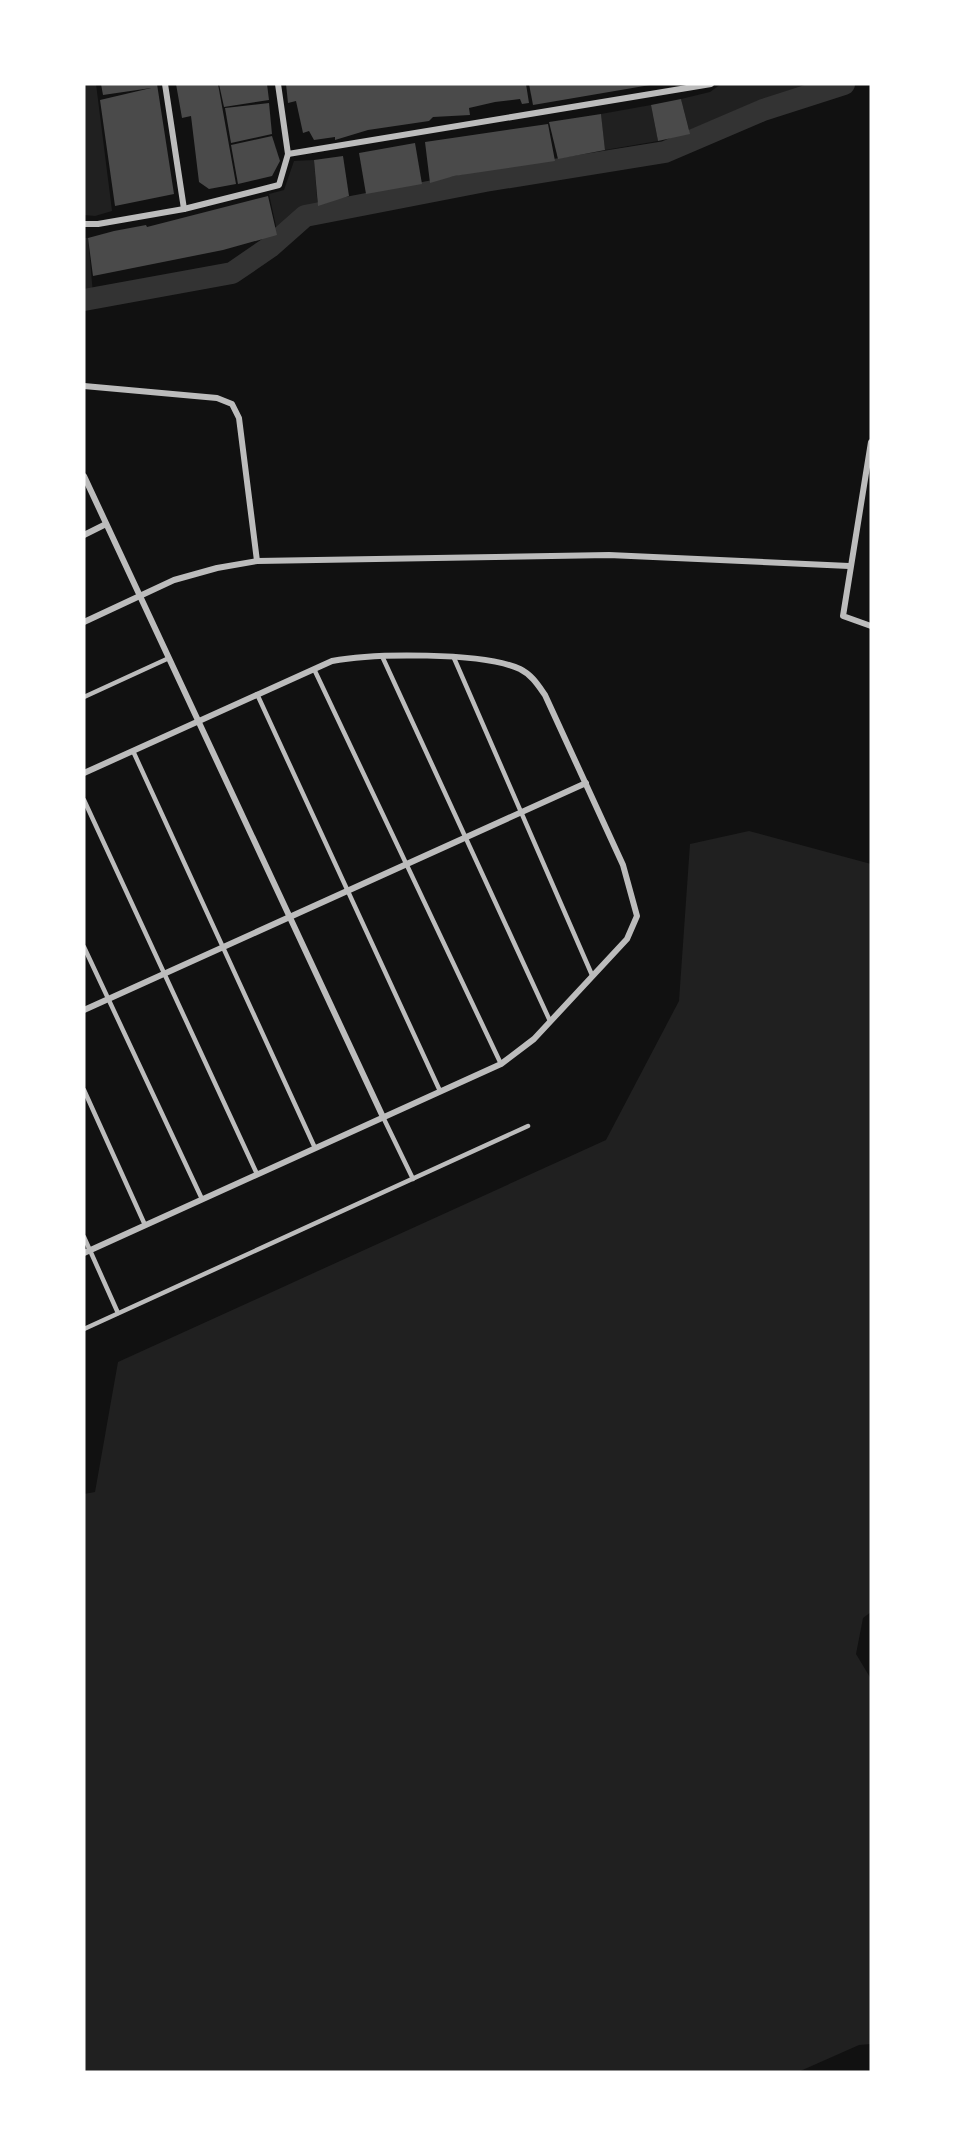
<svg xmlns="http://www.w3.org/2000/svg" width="955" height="2156" viewBox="0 0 955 2156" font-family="Signika,sans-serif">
<rect width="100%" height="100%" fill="#111"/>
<g fill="#202020">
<path d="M 84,84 L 96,84 L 112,211 L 95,216 L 84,215 Z"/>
<path d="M 721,84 L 829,84 L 690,134 L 681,99 L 710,92 Z"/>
<path d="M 651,105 L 658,141 L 605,150 L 601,114 Z"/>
<path d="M 314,160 L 318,211 L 304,215 L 278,235 L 269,194 L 284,190 L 294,161 Z"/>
<path d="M 84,238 L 88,238 L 93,294 L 84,296 Z"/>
<path d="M 749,831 L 871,864 L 871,1612 L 863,1618 L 856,1654 L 871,1679 L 871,2044 L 859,2045 L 798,2072 L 84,2072 L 84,1494 L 95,1492 L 118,1362 L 606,1140 L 679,1001 L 690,844 Z"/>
</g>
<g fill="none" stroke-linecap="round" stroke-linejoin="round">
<path stroke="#333" stroke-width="22" d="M 84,300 L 232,273 L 270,247 L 305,216 L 485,181 L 665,152 L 763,110 L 844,84"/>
</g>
<g fill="#4a4a4a">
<path d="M 101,84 L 157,84 L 174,194 L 115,206 L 100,100 L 151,88 L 103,95 Z"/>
<path d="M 176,84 L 218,84 L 236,184 L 209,189 L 199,182 L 191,116 L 182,118 Z"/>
<path d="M 219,84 L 267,84 L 269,100 L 224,107 Z"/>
<path d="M 286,84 L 526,84 L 529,103 L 522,104 L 520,99 L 495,102 L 469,108 L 470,115 L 433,117 L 429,121 L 368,130 L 335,140 L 335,137 L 314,140 L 309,131 L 303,133 L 296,101 L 288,103 Z"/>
<path d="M 529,84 L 650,84 L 650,85 L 533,105 Z"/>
<path d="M 681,99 L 690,134 L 658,141 L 651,105 Z"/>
<path d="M 269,103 L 272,134 L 231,143 L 225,108 Z"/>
<path d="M 601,114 L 605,150 L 558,159 L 549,122 Z"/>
<path d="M 548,124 L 555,161 L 454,176 L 430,183 L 425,142 Z"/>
<path d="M 272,136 L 280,161 L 272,176 L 238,184 L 231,145 Z"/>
<path d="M 415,143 L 422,184 L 366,194 L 359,153 Z"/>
<path d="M 343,156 L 349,196 L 318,206 L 314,160 Z"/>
<path d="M 268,196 L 277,235 L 223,250 L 93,276 L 88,238 L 114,231 L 146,225 L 147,227 Z"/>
</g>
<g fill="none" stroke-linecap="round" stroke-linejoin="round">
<g stroke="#bcbcbc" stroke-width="4.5">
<path d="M 382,656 L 550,1021"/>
<path d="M 454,658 L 592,975"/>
<path d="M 314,669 L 501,1064"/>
<path d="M 257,694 L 440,1091"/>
<path d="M 84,697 L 169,658"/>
<path d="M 133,751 L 315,1148"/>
<path d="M 84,800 L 257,1174"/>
<path d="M 84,947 L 202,1199"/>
<path d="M 84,1090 L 145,1225"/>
<path d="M 383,1117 L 413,1179"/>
<path d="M 84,1237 L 118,1313"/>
<path d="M 84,1329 L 528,1126"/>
</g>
<g stroke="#bcbcbc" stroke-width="6">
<path d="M 165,84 L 184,209"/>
<path d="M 288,154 L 711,84"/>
<path d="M 84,224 L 98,224 L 184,209 L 279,185 L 288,154 L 278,84"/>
<path d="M 84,386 L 217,398 L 232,404 L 239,418 L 257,561"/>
<path d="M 871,442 L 843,616 L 871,626"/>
<path d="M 84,476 L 383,1117"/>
<path d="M 84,535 L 106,524"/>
<path d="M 84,622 L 174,580 L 217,568 L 257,561 L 609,555 L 849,566"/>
<path d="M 84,773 L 332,661 C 372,653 483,652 520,669 C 532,675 538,685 545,695 L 623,865 L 637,916 L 627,939 L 534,1039 L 501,1064 L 84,1253"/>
<path d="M 84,1010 L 586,783"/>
</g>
</g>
<rect width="955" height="2156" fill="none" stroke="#ffffff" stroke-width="171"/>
</svg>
